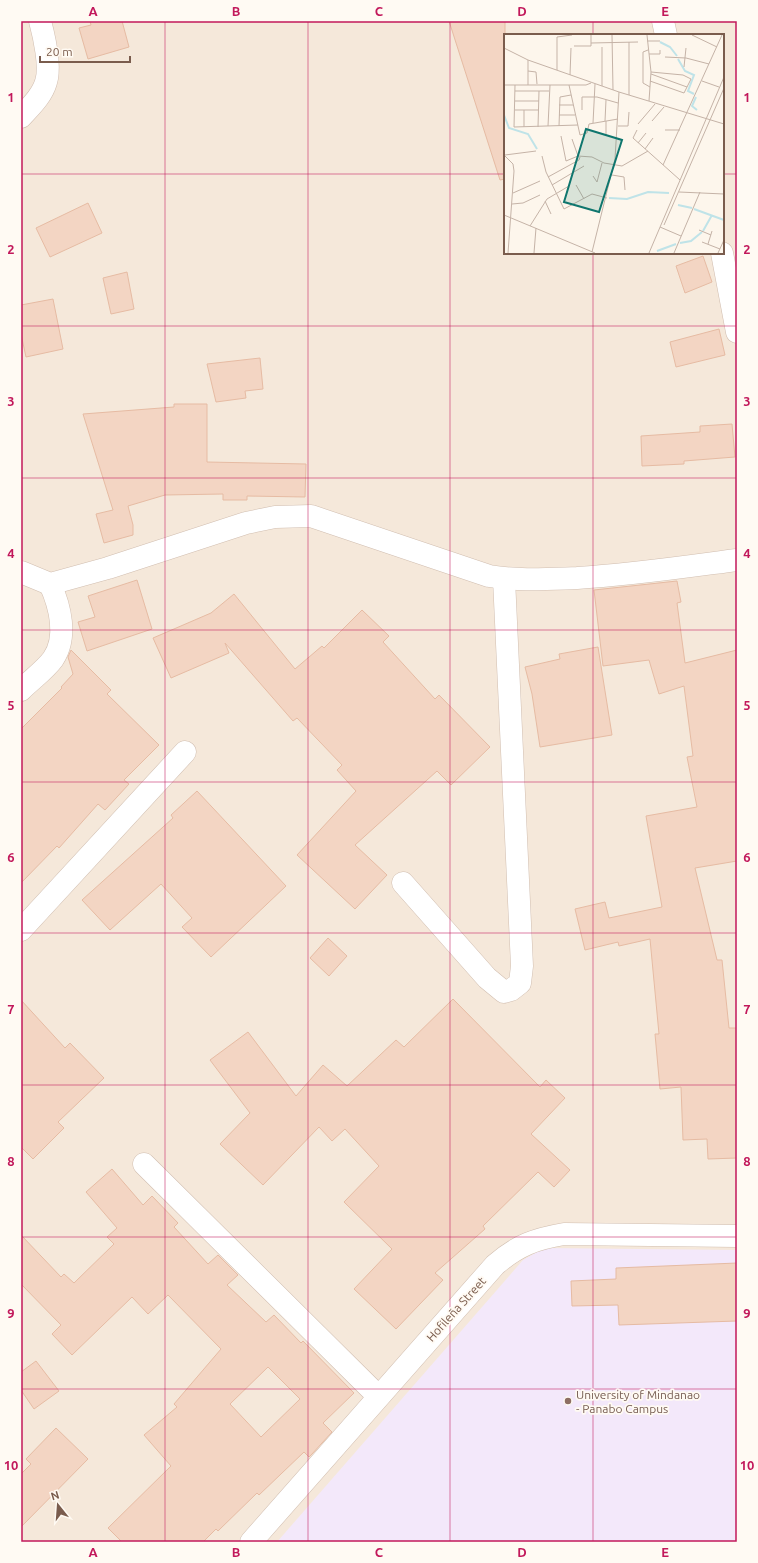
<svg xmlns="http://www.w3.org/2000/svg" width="758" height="1563" viewBox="0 0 758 1563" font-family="Ubuntu,sans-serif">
<rect width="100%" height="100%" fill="#fdf6ec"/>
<path fill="#f5e8da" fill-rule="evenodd" d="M 21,21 L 737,21 L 737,1542 L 21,1542 ZM 505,35 L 723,35 L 723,253 L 505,253 Z"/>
<path fill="#f3e8fa" d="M 544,1248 L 737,1250 L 737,1542 L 277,1542 L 523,1260 Z"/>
<g fill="#f3d5c3" stroke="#e6bba3" fill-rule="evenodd">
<path d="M 90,21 L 122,21 L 129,47 L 88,59 L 79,28 L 91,25 Z"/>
<path d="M 449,21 L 505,21 L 505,179 L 500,180 Z"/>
<path d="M 88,203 L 102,233 L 50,257 L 36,228 Z"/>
<path d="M 703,256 L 712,282 L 685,293 L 676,266 Z"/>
<path d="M 127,272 L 134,309 L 111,314 L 103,278 Z"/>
<path d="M 53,299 L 63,349 L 26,357 L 21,334 L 21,305 Z"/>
<path d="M 719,329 L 725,355 L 676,367 L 670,342 Z"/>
<path d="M 260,358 L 263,389 L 245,391 L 246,398 L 216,402 L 207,364 Z"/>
<path d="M 174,404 L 207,404 L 207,462 L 306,464 L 305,497 L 247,496 L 247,500 L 223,500 L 223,494 L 165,495 L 128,506 L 133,525 L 133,535 L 104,543 L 96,514 L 113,510 L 83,414 L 174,407 Z"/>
<path d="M 732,424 L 735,457 L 684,461 L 684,464 L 642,466 L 641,436 L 700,432 L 700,426 Z"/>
<path d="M 137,580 L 152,629 L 87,651 L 78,622 L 95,617 L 88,596 Z"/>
<path d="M 677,581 L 681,602 L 677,603 L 685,663 L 737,650 L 737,861 L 695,868 L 717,960 L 722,960 L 729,1028 L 737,1028 L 737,1158 L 708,1159 L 707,1139 L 683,1140 L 681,1087 L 660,1089 L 655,1034 L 659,1034 L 650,939 L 619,946 L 618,942 L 585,950 L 575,909 L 605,902 L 609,918 L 662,907 L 646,816 L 697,807 L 687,757 L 693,756 L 684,686 L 659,694 L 649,660 L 603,666 L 594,590 Z"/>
<path d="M 234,594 L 295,669 L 322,646 L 324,648 L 362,610 L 389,636 L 383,642 L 435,699 L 439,695 L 490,747 L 451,785 L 437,771 L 355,845 L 387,875 L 355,909 L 297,855 L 356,791 L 337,770 L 342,765 L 297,718 L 293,721 L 225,643 L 229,653 L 171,678 L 153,638 L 211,613 Z"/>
<path d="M 598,647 L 612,735 L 540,747 L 532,694 L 525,667 L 560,659 L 559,654 Z"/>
<path d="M 71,650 L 111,690 L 107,694 L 159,745 L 124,780 L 129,784 L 105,810 L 98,804 L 59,848 L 57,846 L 21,883 L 21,729 L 62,688 L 61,687 L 73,674 L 68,657 Z"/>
<path d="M 197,791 L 286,886 L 211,957 L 182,927 L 192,918 L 161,884 L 110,930 L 82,900 L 173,818 L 171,815 Z"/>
<path d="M 328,938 L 347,956 L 329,976 L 310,958 Z"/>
<path d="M 453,999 L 540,1087 L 546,1080 L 565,1098 L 531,1134 L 570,1170 L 554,1187 L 538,1172 L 483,1226 L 485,1229 L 435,1273 L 443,1280 L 396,1329 L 354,1289 L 392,1249 L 344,1202 L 379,1166 L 345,1129 L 332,1141 L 319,1127 L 263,1185 L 220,1144 L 250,1113 L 210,1060 L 248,1032 L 296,1096 L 323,1065 L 347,1086 L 396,1040 L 404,1047 Z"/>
<path d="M 21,1000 L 65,1048 L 70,1043 L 104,1078 L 58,1122 L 64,1128 L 33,1159 L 21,1147 Z"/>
<path d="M 112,1169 L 143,1205 L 152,1196 L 178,1223 L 174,1227 L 208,1264 L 218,1255 L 238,1275 L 227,1285 L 266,1322 L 274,1315 L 301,1343 L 303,1341 L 354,1393 L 323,1423 L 332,1432 L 312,1454 L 309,1457 L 304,1452 L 259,1495 L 257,1493 L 218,1531 L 216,1529 L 203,1542 L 122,1542 L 108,1528 L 171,1466 L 144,1435 L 177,1407 L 174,1404 L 221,1349 L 168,1295 L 148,1314 L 132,1297 L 72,1355 L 52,1334 L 61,1325 L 21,1284 L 21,1235 L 61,1277 L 64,1274 L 74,1283 L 114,1244 L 107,1237 L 117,1228 L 86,1192 ZM 268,1367 L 300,1399 L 261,1437 L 230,1404 Z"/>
<path d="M 737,1263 L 737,1321 L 619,1325 L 618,1305 L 572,1306 L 571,1281 L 616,1279 L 616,1268 Z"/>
<path d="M 36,1361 L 59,1391 L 34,1409 L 21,1390 L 21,1372 Z"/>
<path d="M 56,1428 L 88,1459 L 21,1527 L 21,1474 L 31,1464 L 26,1459 Z"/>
</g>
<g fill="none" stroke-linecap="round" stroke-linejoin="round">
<defs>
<g id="minor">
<path d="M 663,21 L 666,35"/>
<path d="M 21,117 C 30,107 42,96 46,82 C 51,67 44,36 40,21"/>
<path d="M 722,253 L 737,332"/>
<path d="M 21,572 L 50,584 L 108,568 L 246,523 L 275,517 L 311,516 L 489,576 C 518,581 547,579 577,578 C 630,575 684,567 737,560"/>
<path d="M 21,690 C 31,680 45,670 53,659 C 68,637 60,606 50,584"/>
<path d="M 403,883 L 487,978 L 504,992 L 511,990 L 520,983 L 522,966 L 504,579"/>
<path d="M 21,930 L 185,752"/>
<path d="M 144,1164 L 378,1396"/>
<path d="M 251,1542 L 495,1265 C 518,1245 535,1239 564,1234 L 737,1236"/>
</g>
</defs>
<use href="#minor" stroke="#d1beb0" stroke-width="23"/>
<use href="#minor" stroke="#fff" stroke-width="22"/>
</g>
<path fill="none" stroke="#c2185b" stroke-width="1" stroke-opacity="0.55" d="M 165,21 L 165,1542M 308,21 L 308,1542M 450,21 L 450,1542M 593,21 L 593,35M 21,174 L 505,174M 723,174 L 737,174M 593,253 L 593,1542M 21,326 L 737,326M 21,478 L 737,478M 21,630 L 737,630M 21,782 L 737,782M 21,933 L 737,933M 21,1085 L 737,1085M 21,1237 L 737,1237M 21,1389 L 737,1389"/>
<circle fill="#8d6e63" stroke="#fffaf3" stroke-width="1.5" cx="568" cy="1401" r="4"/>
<g text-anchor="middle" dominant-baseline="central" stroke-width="3.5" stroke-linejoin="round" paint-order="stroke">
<g font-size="12" fill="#7a5c4d" stroke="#fffaf3">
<text transform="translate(456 1309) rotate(-48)">Hofileña Street</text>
</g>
<g font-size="12" fill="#785e54" stroke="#fffaf3" text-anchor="start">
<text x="576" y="1394">University of Mindanao<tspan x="576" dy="14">- Panabo Campus</tspan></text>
</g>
</g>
<g transform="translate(504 34)">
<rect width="220" height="220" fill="#fdf6ec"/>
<path fill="none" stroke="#bfe3e8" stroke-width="2" d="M 156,8 L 166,13 L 173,22M 174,25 L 181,37 L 190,41 L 184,57 L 190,60M 192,63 L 188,72 L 193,76M 0,81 L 5,94 L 24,100 L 33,115M 105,164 L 123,165 L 144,158 L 165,159M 174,171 L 188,174M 190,175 L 220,186M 199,197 L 208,181M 176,209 L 187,207 L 198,198M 153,217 L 172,210"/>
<path fill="none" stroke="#c5b3a7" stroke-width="1" d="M 108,1 L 109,56M 143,1 L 147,38 L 145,67M 188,1 L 213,13M 143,7 L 156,7M 125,8 L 125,61M 87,9 L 134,8M 70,12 L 87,12 L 87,1M 0,14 L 24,26 L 115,58 L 220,90M 144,16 L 139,18 L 139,49 L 146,53M 145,20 L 156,20 L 156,16M 161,23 L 182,24 L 205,30M 24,26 L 24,51M 180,33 L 182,14M 53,36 L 53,3 L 68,1M 24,37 L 32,38 L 33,50M 147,40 L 183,53M 66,41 L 67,14M 146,47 L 180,59 L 187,45 L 179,41 L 147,38M 198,47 L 215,53M 0,51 L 82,51 L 87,49M 11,51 L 10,93 L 74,91M 65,51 L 76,101 L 83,99 L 85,90 L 114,85M 98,52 L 98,13M 11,57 L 45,57M 11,67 L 35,67M 55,71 L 69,71M 11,76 L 35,76M 78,76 L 78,63 L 93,63 L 114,69M 55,81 L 71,81M 101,87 L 102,66M 148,87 L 160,73M 89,89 L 91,50M 134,90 L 151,70M 44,92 L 46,51M 55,92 L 56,63 L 67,61M 114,92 L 124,92 L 125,78M 20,93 L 20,76M 34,93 L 35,57M 133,96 L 129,104 L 176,146M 161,96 L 176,96M 57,102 L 62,127 L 74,122 L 88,123 L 100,129 L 118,132 L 144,117M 102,102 L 102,87M 68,105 L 74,122M 134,109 L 142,99M 141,115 L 149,104M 0,121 L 9,130 L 10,137 L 4,219M 1,121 L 32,117M 38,122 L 42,138 L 60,175 L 88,160 L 103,164M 159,131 L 218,1M 108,141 L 120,143 L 121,156M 89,142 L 93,148 L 98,129M 44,143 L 75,126 L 76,123M 48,151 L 80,132M 72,151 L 80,165M 175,158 L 220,160M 9,159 L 36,147M 41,167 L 47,180M 8,170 L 19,169 L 36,161M 0,181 L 91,219M 160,191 L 220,54M 26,192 L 43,165 L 65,152M 156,193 L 177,202M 195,196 L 207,201M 198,208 L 216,215M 204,210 L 208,197M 88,218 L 111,125 L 115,58M 30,219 L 32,194M 145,219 L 220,43M 170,219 L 196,158M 214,219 L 220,206"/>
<path fill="#0f766e" fill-opacity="0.15" stroke="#0f766e" stroke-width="2" d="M 82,95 L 118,106 L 95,178 L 60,168 Z"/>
<rect width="220" height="220" fill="none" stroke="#7a5c4d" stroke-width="2"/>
</g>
<rect width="758" height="1563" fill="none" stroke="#fffaf3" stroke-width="44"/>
<g transform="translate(58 1505) rotate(343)" stroke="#fffaf3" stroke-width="3" paint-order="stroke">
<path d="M0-3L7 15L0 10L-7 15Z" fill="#7a5c4d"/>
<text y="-6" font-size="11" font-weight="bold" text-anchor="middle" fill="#7a5c4d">N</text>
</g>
<path d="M40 56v6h90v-6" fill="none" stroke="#7a5c4d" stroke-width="2"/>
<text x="46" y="56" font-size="12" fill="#7a5c4d" stroke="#fffaf3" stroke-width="3" paint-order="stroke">20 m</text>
<rect x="22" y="22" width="714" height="1519" fill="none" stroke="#c2185b" stroke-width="1.5"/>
<g font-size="13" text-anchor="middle" font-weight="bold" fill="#c2185b">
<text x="93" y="16">A</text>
<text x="236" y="16">B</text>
<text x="379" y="16">C</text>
<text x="522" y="16">D</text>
<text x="665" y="16">E</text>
<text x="11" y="102">1</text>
<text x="747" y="102">1</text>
<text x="11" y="254">2</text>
<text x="747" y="254">2</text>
<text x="11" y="406">3</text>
<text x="747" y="406">3</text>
<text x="11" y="558">4</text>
<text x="747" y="558">4</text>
<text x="11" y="710">5</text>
<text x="747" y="710">5</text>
<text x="11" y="862">6</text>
<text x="747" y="862">6</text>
<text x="11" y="1014">7</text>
<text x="747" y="1014">7</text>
<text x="11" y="1166">8</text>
<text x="747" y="1166">8</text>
<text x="11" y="1318">9</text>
<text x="747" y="1318">9</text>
<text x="11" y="1470">10</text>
<text x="747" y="1470">10</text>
<text x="93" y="1557">A</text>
<text x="236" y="1557">B</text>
<text x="379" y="1557">C</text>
<text x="522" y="1557">D</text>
<text x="665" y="1557">E</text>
</g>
</svg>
